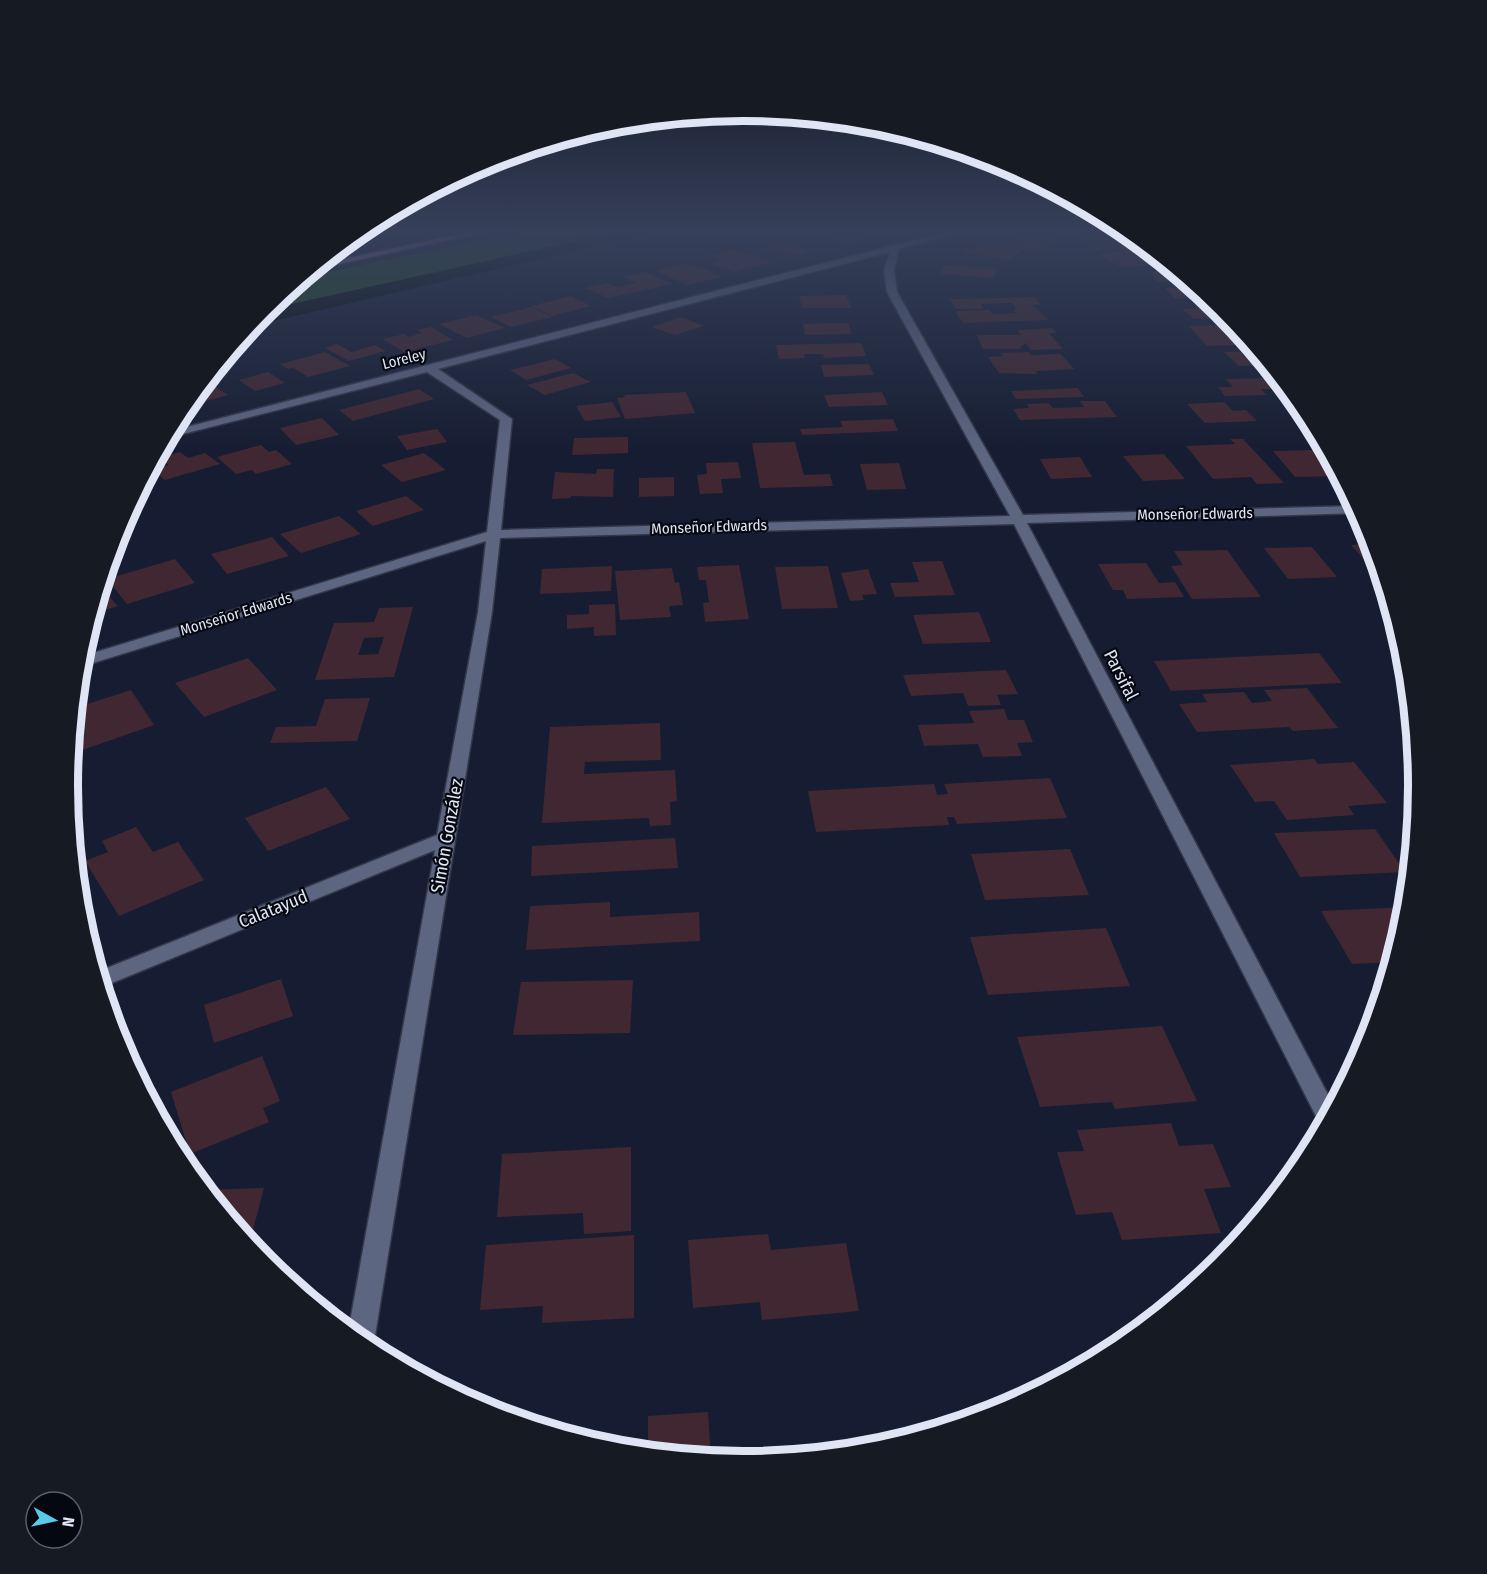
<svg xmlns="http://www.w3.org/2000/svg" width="1487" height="1574" viewBox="0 0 1487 1574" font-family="'Fira Sans Condensed',sans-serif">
<rect width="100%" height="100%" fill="#161d32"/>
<path fill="#224a1f" d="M 524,231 L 621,231 L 265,310 L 304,277 Z"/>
<path fill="#020b0c" d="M 621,231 L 660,231 L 252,326 L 265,310 Z"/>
<g fill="#412731" fill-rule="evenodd">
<path d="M 378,231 L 406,231 L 406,232 L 378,237 L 369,233 Z"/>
<path d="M 832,231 L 842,231 L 864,239 L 846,243 L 819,235 Z"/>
<path d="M 1022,231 L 1054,231 L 1069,235 L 1044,244 L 1052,246 L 1033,252 L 1007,245 L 1023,240 L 1008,236 Z"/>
<path d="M 1129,233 L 1135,238 L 1087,241 L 1079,236 Z"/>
<path d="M 1138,240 L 1145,246 L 1139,247 L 1153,253 L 1166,263 L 1121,267 L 1098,254 L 1122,251 L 1116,248 L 1097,250 L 1089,245 Z"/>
<path d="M 785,242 L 811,251 L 791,256 L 765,247 Z"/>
<path d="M 981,245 L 999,248 L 1003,245 L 1023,251 L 1010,260 L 960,252 L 967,247 L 976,249 Z"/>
<path d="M 734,249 L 773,262 L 735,272 L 710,264 L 723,260 L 709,256 Z"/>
<path d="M 686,264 L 692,267 L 698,266 L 722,277 L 687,285 L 656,271 Z"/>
<path d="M 944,265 L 997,269 L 994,278 L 940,274 Z"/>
<path d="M 1149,271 L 1175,271 L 1188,281 L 1158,282 Z"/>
<path d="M 645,272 L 673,284 L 608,298 L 586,288 L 608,283 L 617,287 L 636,283 L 623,277 Z"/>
<path d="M 1165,288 L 1196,288 L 1208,298 L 1175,299 Z"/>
<path d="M 846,295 L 851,308 L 802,308 L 799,296 Z"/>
<path d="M 571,296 L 591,306 L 552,316 L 532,306 Z"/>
<path d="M 1035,297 L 1041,305 L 1033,305 L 1048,320 L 963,323 L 955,311 L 989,310 L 992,314 L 1016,313 L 1013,310 L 1016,309 L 1012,303 L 981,304 L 983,309 L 956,309 L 950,299 Z"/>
<path d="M 532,307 L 552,317 L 511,327 L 491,317 Z"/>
<path d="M 1219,307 L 1229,318 L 1194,319 L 1182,309 Z"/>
<path d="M 476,315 L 505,328 L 467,338 L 439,324 Z"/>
<path d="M 681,317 L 704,326 L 675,335 L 652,327 Z"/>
<path d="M 848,323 L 852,334 L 805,335 L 803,324 Z"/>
<path d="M 1225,325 L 1229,330 L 1238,329 L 1247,340 L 1231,340 L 1236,345 L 1207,346 L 1189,326 Z"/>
<path d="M 431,327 L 453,340 L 404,352 L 383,339 L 404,334 L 408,337 L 422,333 L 417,330 Z"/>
<path d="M 1052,328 L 1056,333 L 1049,333 L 1063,349 L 1031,350 L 1025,343 L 1019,349 L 983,349 L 977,335 L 1021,335 L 1018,330 Z"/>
<path d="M 861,343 L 866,356 L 824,358 L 823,354 L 804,354 L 805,358 L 779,359 L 776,345 Z"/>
<path d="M 337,344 L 351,352 L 375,345 L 386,351 L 349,361 L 325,348 Z"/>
<path d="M 1256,351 L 1267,365 L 1239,366 L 1224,352 Z"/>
<path d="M 325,352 L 350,366 L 308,377 L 293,368 L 288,369 L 280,364 Z"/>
<path d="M 1029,352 L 1031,355 L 1061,354 L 1074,369 L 1035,371 L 1038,374 L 999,373 L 988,357 L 1003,356 L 1000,353 Z"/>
<path d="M 555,359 L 571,368 L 526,380 L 510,370 Z"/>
<path d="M 869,364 L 874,375 L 824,377 L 821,365 Z"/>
<path d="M 268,372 L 285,383 L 255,391 L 239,380 Z"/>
<path d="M 573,373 L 591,382 L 545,395 L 527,385 Z"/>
<path d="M 1278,378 L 1288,392 L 1284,389 L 1261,389 L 1266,395 L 1225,396 L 1218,387 L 1233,387 L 1226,379 Z"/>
<path d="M 212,384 L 228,395 L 185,407 L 201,387 Z"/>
<path d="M 1078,388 L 1084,397 L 1016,399 L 1011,391 Z"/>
<path d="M 419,389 L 434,399 L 353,421 L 339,410 Z"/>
<path d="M 686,392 L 695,413 L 625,419 L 617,398 L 625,397 L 624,395 Z"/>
<path d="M 882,392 L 888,405 L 829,407 L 824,395 Z"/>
<path d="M 1281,398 L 1294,398 L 1306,412 L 1296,413 Z"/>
<path d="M 1080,401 L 1105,401 L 1117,417 L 1020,420 L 1013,409 L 1029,408 L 1027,404 L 1049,403 L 1053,408 L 1084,407 Z"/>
<path d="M 612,402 L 621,417 L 585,421 L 576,406 Z"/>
<path d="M 1224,402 L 1233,411 L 1246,410 L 1257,421 L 1205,423 L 1187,404 Z"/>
<path d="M 322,418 L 339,435 L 296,445 L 280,428 Z"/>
<path d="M 893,419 L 898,431 L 802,435 L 800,429 L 843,427 L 840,421 Z"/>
<path d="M 437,429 L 447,442 L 407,450 L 397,436 Z"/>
<path d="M 628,437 L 628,453 L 572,455 L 574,438 Z"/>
<path d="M 1230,439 L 1243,439 L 1284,483 L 1257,484 L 1251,477 L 1213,479 L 1186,446 L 1235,444 Z"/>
<path d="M 795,442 L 804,475 L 830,474 L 833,486 L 760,488 L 752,443 Z"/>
<path d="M 261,445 L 269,452 L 276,450 L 292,464 L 256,474 L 252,470 L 236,474 L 217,457 Z"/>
<path d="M 1315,450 L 1339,476 L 1295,477 L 1273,451 Z"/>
<path d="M 180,452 L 188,458 L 205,453 L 220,464 L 165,480 L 152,470 L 169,465 L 159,458 Z"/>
<path d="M 424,453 L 446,470 L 402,482 L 381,465 Z"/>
<path d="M 1164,454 L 1185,479 L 1143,481 L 1123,456 Z"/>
<path d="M 1080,457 L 1092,477 L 1051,479 L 1040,459 Z"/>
<path d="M 738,462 L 741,478 L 721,479 L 723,493 L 700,494 L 697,475 L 707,474 L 706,463 Z"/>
<path d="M 899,463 L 906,489 L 867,490 L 860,464 Z"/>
<path d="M 597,469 L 614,469 L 613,497 L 571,496 L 571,498 L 552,499 L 555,472 L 596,474 Z"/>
<path d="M 674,477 L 674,496 L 639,497 L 639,478 Z"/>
<path d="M 406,496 L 424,510 L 373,526 L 356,511 Z"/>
<path d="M 339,516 L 361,534 L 301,553 L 280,534 Z"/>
<path d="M 272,537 L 289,556 L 227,574 L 211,554 Z"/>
<path d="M 1373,544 L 1376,554 L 1384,582 L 1351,545 Z"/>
<path d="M 1312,547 L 1337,577 L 1288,579 L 1264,548 Z"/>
<path d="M 1227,550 L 1261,597 L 1192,599 L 1171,566 L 1183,565 L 1174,551 Z"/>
<path d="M 175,559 L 195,583 L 127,604 L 107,579 Z"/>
<path d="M 942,561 L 955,595 L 895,597 L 890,583 L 919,582 L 912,562 Z"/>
<path d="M 1146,563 L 1159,583 L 1175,582 L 1184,597 L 1127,599 L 1123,590 L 1113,590 L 1098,564 Z"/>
<path d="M 739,565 L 749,619 L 705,622 L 703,603 L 709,602 L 706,580 L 699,580 L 697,567 Z"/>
<path d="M 612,566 L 611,591 L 540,594 L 542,569 Z"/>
<path d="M 828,566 L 838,608 L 782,609 L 775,567 Z"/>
<path d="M 672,568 L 675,583 L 679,582 L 683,605 L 669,606 L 671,617 L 620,620 L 615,571 Z"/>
<path d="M 868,569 L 877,594 L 862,595 L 864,600 L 850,601 L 841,573 Z"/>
<path d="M 101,588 L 118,606 L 93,614 Z"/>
<path d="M 615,604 L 616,635 L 594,636 L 594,627 L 567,629 L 567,615 L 589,614 L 589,605 Z"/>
<path d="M 413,607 L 394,677 L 315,680 L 334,623 L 374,622 L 379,608 ZM 384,637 L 378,654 L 358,655 L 364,638 Z"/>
<path d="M 979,612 L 991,642 L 923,644 L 913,615 Z"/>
<path d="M 1319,653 L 1342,683 L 1171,691 L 1154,661 Z"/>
<path d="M 248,658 L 277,690 L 204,717 L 175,683 Z"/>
<path d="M 1006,670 L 1018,694 L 997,695 L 1001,705 L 968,706 L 963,693 L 911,696 L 903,675 Z"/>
<path d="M 1307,688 L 1338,728 L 1293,731 L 1289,727 L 1197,732 L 1179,704 L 1207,702 L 1202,694 L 1244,692 L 1252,703 L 1272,701 L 1264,690 Z"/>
<path d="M 131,690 L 154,725 L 71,754 L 75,708 Z"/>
<path d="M 370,698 L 357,741 L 270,743 L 276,727 L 316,726 L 325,699 Z"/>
<path d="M 1004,709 L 1008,720 L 1024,720 L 1033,742 L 1017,743 L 1022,756 L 983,757 L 978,744 L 924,746 L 918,725 L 974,723 L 969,711 Z"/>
<path d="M 660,723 L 661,760 L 585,762 L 584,774 L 675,770 L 677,801 L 670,802 L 671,825 L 650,826 L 649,818 L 542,823 L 550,727 Z"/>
<path d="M 1314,759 L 1318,764 L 1354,762 L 1387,803 L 1348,806 L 1354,815 L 1287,820 L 1274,801 L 1255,802 L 1230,765 Z"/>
<path d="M 1050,778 L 1067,818 L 957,824 L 954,817 L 947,817 L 949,825 L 816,832 L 808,791 L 934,784 L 937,795 L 948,794 L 944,784 Z"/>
<path d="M 326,787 L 350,819 L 268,851 L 245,818 Z"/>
<path d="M 136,827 L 153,852 L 178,842 L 204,880 L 119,916 L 85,861 L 108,852 L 102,841 Z"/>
<path d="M 1375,829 L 1405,872 L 1300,877 L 1274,833 Z"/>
<path d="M 675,838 L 678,868 L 531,876 L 532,846 Z"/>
<path d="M 1070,849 L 1089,895 L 985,900 L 971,854 Z"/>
<path d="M 610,902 L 610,917 L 699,912 L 700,941 L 526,950 L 530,906 Z"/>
<path d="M 1408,907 L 1406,919 L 1393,962 L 1352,964 L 1321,911 Z"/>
<path d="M 1106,928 L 1130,986 L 988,995 L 970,937 Z"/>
<path d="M 281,979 L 293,1016 L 214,1043 L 204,1005 Z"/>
<path d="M 633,980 L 630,1033 L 513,1035 L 521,982 Z"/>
<path d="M 1162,1026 L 1197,1101 L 1115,1109 L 1112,1102 L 1040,1107 L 1017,1037 Z"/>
<path d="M 262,1056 L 280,1101 L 263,1108 L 269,1122 L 190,1154 L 171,1092 Z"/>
<path d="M 1171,1123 L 1179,1146 L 1213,1144 L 1231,1187 L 1204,1189 L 1221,1233 L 1122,1240 L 1112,1212 L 1076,1215 L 1057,1152 L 1084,1151 L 1077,1130 Z"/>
<path d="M 631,1147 L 631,1231 L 584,1234 L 583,1213 L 497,1217 L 502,1154 Z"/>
<path d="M 264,1188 L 249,1245 L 204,1190 Z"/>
<path d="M 768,1234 L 771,1250 L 846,1243 L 859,1311 L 762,1320 L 760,1302 L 693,1308 L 688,1240 Z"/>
<path d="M 634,1235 L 634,1318 L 542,1323 L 543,1306 L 480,1310 L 486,1245 Z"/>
<path d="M 708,1412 L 711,1460 L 648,1454 L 648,1416 Z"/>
</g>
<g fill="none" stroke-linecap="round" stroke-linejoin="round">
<defs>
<path id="minor" d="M 949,231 L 964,231 L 899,249 L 894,270 L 897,292 L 1023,515 L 1356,506 L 1360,513 L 1027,523 L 1335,1108 L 1325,1127 L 1321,1126 L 1014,524 L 500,538 L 492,612 L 374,1342 L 370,1350 L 348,1333 L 435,850 L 107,985 L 101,987 L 97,972 L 437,835 L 478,612 L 486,541 L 80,667 L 80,657 L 487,532 L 500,420 L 427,372 L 167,438 L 171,431 ZM 890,252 L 884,270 L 887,292 L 1010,516 L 501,530 L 512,419 L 438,369 Z"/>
<path id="major" d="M 473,231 L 490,231 L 313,270 L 320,264 Z"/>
</defs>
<use href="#minor" stroke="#333749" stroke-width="3"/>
<use href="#major" stroke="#333749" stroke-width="3"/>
<use href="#minor" fill="#5d6680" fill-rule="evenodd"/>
<use href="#major" fill="#a67fb1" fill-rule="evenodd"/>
</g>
<linearGradient id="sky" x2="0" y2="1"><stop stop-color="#0c101c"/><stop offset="0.51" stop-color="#36405a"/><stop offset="1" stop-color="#36405a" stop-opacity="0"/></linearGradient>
<rect width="1487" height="452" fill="url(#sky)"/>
<g text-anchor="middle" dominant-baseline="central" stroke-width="4.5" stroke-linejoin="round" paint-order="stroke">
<g font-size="15" fill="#dfe5f4" stroke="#050811">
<text transform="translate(404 359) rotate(-14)">Loreley</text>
<text transform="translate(1195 514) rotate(-1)">Monseñor Edwards</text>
<text transform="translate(709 527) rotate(-2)">Monseñor Edwards</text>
<text transform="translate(236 614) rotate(-17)">Monseñor Edwards</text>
</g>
<g font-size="18" fill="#dfe5f4" stroke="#050811">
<text transform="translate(1121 675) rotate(63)">Parsifal</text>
<text transform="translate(447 836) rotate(-80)">Simón González</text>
<text transform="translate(273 909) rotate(-22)">Calatayud</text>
</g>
</g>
<path d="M0 0H1487V1574H0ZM78 786a665 665 0 1 1 1330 0a665 665 0 1 1-1330 0Z" fill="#161a23" fill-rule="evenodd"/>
<path fill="none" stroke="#dfe5f4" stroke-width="8" d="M78 786a665 665 0 1 1 1330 0a665 665 0 1 1-1330 0Z"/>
<g transform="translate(54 1520) rotate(98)"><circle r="28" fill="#050811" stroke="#5c606c" stroke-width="1.5"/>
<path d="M0-4.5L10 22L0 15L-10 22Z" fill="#5ac8e6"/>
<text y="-9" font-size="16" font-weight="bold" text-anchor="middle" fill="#dfe5f4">N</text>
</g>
</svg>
